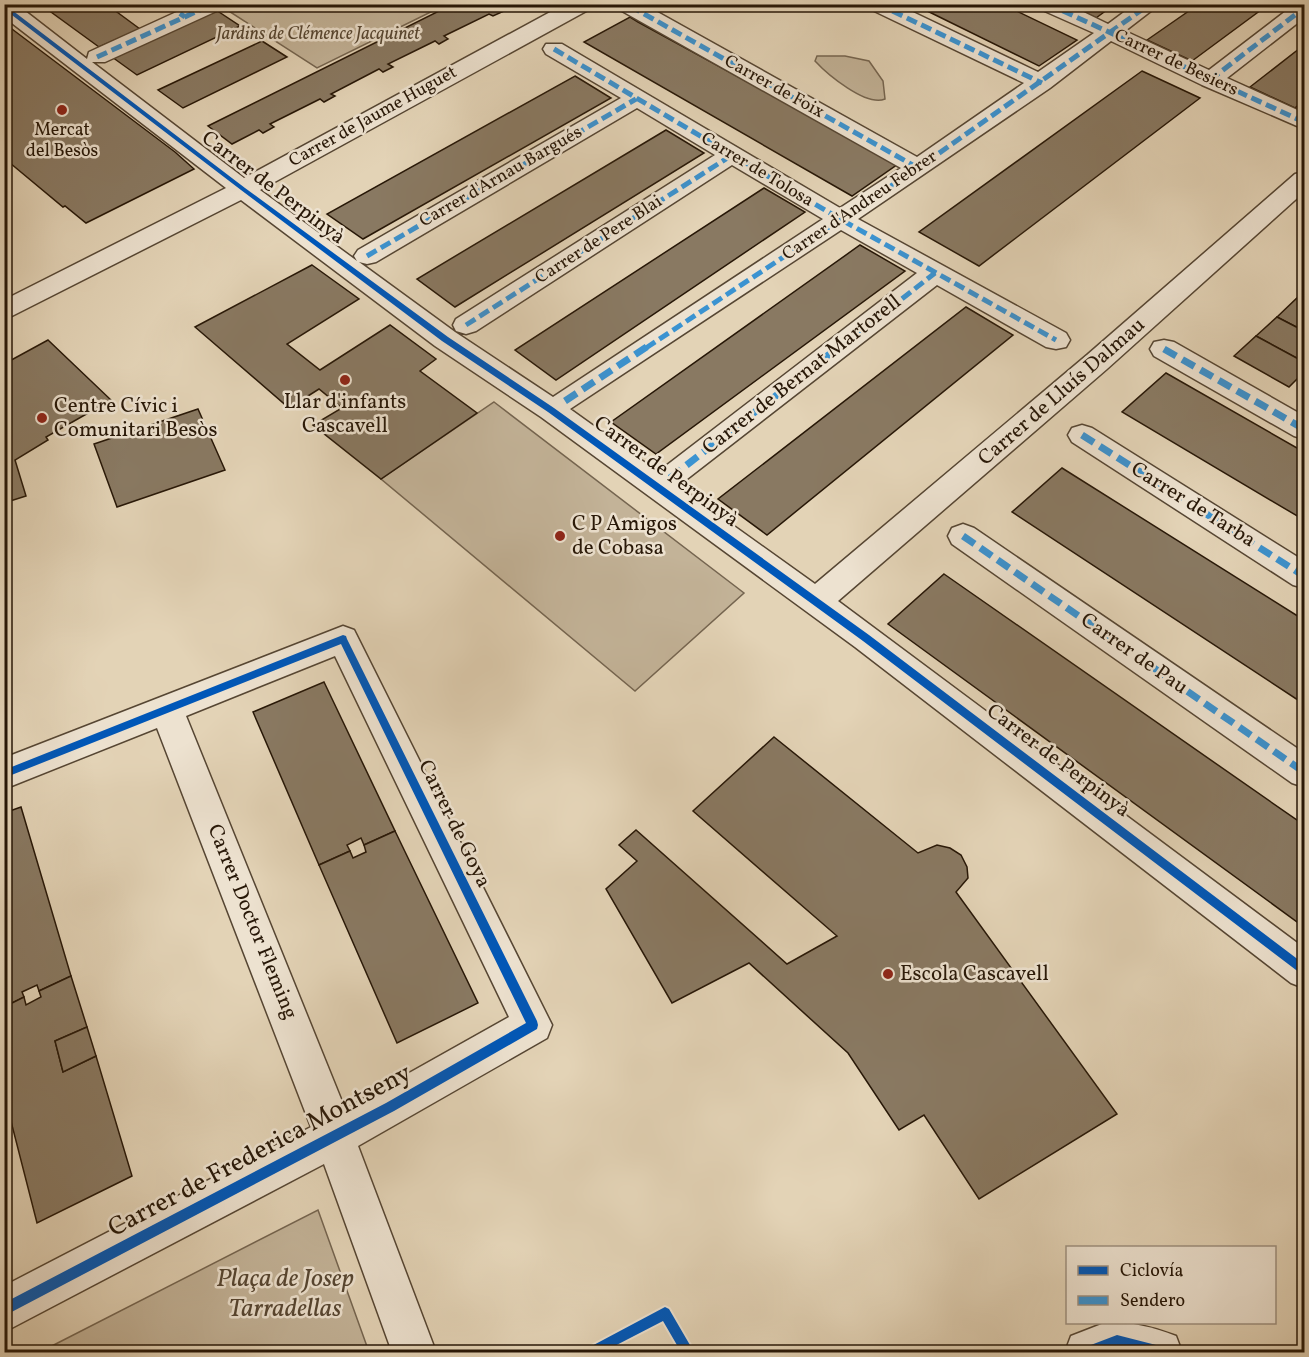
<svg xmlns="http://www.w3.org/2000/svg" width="1309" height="1357" viewBox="0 0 1309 1357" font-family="Vollkorn,serif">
<rect width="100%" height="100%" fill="#e3d3b6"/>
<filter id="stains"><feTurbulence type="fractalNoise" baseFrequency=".00333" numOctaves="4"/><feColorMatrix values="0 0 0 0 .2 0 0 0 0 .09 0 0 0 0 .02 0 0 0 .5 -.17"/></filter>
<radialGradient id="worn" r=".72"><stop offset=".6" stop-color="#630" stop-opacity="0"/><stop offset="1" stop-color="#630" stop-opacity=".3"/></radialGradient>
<g fill="#c3b398" stroke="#756550" stroke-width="1.5">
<path d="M 225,4 L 445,5 L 317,68 L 221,6 Z"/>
<path d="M 817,56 L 845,56 L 869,61 L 883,81 L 885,99 C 866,107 827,74 815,61 Z"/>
<path d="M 494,402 L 744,593 L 635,691 L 381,479 Z"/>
<path d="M 318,1210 L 369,1352 L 40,1352 Z"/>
</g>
<g fill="#897962" stroke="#271707" stroke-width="1.5">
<path d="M 40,4 L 106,4 L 140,29 L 99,47 Z"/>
<path d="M 453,4 L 506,4 L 497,9 L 502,12 L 493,16 L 489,14 L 444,36 L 448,39 L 439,44 L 435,41 L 388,64 L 393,67 L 383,72 L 379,69 L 331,94 L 335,96 L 324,102 L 320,99 L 270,124 L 274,127 L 263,133 L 259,130 L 232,144 L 208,126 Z"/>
<path d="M 913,4 L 1002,4 L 1077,40 L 1039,66 Z"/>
<path d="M 1067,4 L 1115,4 L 1096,18 Z"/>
<path d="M 1199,4 L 1269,4 L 1192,61 L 1147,40 Z"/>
<path d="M 216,10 L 240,26 L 137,75 L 112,57 Z"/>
<path d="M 630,17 L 638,22 L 898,164 L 852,196 L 584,42 Z"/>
<path d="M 4,23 L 175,152 L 194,169 L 86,223 L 65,206 L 63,207 L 4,158 Z"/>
<path d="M 262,41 L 287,57 L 183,108 L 158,90 Z"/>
<path d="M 1304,45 L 1304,100 L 1295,108 L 1250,87 Z"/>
<path d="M 1142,71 L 1200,98 L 979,266 L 919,232 Z"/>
<path d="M 575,76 L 611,98 L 363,239 L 327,214 Z"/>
<path d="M 666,130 L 704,153 L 455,307 L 417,279 Z"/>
<path d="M 764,188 L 805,212 L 556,380 L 515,350 Z"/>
<path d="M 860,245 L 905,271 L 656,454 L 611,422 Z"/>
<path d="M 312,265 L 359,299 L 287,344 L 320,370 L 390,325 L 436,359 L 420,371 L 477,413 L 381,479 L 313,425 L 342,408 L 319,389 L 289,408 L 195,327 Z"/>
<path d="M 1298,297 L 1304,300 L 1304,331 L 1277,317 Z"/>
<path d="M 966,307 L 1013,335 L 767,535 L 718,499 Z"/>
<path d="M 1277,317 L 1304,331 L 1304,362 L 1256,336 Z"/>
<path d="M 1256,336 L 1304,362 L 1304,372 L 1289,387 L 1234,356 Z"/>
<path d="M 48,340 L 111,400 L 46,437 L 48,440 L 15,460 L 26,496 L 4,503 L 4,364 Z"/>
<path d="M 1166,373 L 1304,452 L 1304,520 L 1122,412 Z"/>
<path d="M 198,409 L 225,470 L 117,507 L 94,444 Z"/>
<path d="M 1062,468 L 1304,620 L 1304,704 L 1012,512 Z"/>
<path d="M 944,574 L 1304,825 L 1304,927 L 888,624 Z"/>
<path d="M 324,682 L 395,831 L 364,845 L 361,838 L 347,845 L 350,851 L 319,865 L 253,712 Z"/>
<path d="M 774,737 L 918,853 L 937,845 L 950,848 L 961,855 L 967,867 L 968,878 L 956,892 L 1117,1114 L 979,1199 L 924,1115 L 899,1130 L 848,1053 L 749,963 L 672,1003 L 606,889 L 637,861 L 619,845 L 636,830 L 787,964 L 837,936 L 693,811 Z"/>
<path d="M 21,807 L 71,976 L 39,991 L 37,985 L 22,992 L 24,997 L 4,1007 L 4,813 Z"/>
<path d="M 395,831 L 478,1003 L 397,1043 L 319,865 L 350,851 L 353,858 L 366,852 L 364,845 Z"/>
<path d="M 71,976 L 87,1027 L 55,1041 L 63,1072 L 96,1056 L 132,1176 L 37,1223 L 4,1094 L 4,1007 L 24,997 L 26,1005 L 41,997 L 39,991 Z"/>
<path d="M 87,1027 L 96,1056 L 63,1072 L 55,1041 Z"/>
</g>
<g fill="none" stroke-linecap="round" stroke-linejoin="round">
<defs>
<g id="street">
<path d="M 4,4 L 16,4 L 87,59 L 89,52 L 194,4 L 223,4 L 221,9 L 105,62 L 92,62 L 244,178 L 565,4 L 592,4 L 590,9 L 260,190 L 357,261 L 354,256 L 358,250 L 621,98 L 546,54 L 543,49 L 546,44 L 562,44 L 840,208 L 901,168 L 622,11 L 620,4 L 643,4 L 917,157 L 1024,83 L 870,9 L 868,4 L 896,4 L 1038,72 L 1094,33 L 1040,9 L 1038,4 L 1067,4 L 1108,24 L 1135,4 L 1160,4 L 1125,31 L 1209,70 L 1295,4 L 1304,4 L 1304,18 L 1227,78 L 1304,113 L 1304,129 L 1202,85 L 1111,41 L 1050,88 L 858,219 L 1066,333 L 1070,340 L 1066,347 L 1056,349 L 1046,347 L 937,285 L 678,486 L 815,584 L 1087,355 L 1295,174 L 1304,172 L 1304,192 L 1107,369 L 838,601 L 1304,948 L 1304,988 L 1291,983 L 855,647 L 541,417 L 435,346 L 241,200 L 4,320 L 4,300 L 226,188 L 4,17 ZM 637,108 L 715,155 L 456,319 L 453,325 L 456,331 L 466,334 L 476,331 L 732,165 L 823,219 L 553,397 L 455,332 L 359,262 L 367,264 L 376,262 ZM 841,230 L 917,273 L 658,472 L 570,409 Z"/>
<path d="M 1164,340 L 1174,342 L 1304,416 L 1304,439 L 1294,436 L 1154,356 L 1150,349 L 1154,342 Z"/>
<path d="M 1082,425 L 1092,428 L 1304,561 L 1304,588 L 1293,585 L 1072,442 L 1068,435 L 1072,428 Z"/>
<path d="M 963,524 L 974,528 L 1304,753 L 1304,787 L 1292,783 L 952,544 L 948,536 L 952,528 Z"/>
<path d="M 343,626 L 354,630 L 552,1025 L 547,1038 L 358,1146 L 436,1352 L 392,1352 L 324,1164 L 4,1332 L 4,1286 L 311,1127 L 157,728 L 4,789 L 4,758 ZM 335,656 L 509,1017 L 345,1109 L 186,716 Z"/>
<path d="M 1107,1322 C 1132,1322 1153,1327 1176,1336 L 1182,1352 L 1065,1352 L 1071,1336 Z"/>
</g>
</defs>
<use href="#street" stroke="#564633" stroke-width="3"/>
<use href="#street" fill="#ede2d0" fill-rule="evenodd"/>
<g stroke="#3b93d1" stroke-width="5" stroke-dasharray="11 5" stroke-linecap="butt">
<path d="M 167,4 L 185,17"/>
<path d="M 878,4 L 1042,83"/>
<path d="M 1048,4 L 1304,122"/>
<path d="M 630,6 L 918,168"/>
<path d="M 554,49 L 840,219 L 1056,340"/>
<path d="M 97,57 L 213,4"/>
<path d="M 1210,80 L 1304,8"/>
<path d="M 367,256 L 636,99"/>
<path d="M 466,325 L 732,155"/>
<path d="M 646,348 L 918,168 L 1150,4"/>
<path d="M 839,348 L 935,273"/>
</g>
<g stroke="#3b93d1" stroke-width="7" stroke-dasharray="14 7" stroke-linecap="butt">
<path d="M 1164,349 L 1304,429"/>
<path d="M 565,401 L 648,346"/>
<path d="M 1082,435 L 1304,576"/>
<path d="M 670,478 L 840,346"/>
<path d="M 963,536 L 1304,772"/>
</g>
<defs>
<g id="cycleway">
<path d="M 4,4 L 245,188 L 448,337 L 554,408 L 869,635 L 1304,964 L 1304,975 L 1300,973 L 863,641 L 548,412 L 442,341 L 241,190 L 4,9 Z"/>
<path d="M 343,635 L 346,636 L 347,639 L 537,1021 L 538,1025 L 537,1029 L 394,1111 L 4,1316 L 4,1303 L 386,1103 L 526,1023 L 341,644 L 4,778 L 4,770 Z"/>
<path d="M 665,1307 L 669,1309 L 694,1352 L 681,1352 L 663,1321 L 603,1352 L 586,1352 L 588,1348 Z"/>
<path d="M 1117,1335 L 1160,1346 L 1164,1348 L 1166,1352 L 1138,1352 L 1117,1347 L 1102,1352 L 1081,1352 L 1083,1348 Z"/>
</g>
</defs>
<use href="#cycleway" stroke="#ede2d0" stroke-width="4"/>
<use href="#cycleway" fill="#0057b8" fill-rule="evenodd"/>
</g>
<g fill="#8f2418" stroke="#ede2d0" stroke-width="2">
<circle cx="62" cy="110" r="6"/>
<circle cx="345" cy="380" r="6"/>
<circle cx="42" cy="418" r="6"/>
<circle cx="560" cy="536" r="6"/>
<circle cx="888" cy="974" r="6"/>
</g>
<g text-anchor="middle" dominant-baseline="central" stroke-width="5" stroke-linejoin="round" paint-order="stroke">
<g font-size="18" font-style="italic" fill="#564632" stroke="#ede2d0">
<text x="318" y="34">Jardins de Clémence Jacquinet</text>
</g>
<g font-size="18" fill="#271707" stroke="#ede2d0">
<text transform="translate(1176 63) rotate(25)">Carrer de Besiers</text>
<text transform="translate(774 87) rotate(29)">Carrer de Foix</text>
<text transform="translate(373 117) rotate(-29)">Carrer de Jaume Huguet</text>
<text transform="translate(757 170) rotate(31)">Carrer de Tolosa</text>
<text transform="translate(501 177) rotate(-30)">Carrer d'Arnau Bargués</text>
<text transform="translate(860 206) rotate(-34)">Carrer d'Andreu Febrer</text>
<text transform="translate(599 240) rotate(-33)">Carrer de Pere Blai</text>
</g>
<g font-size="18" fill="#271707" stroke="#ede2d0">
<text x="62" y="130">Mercat<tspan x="62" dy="21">del Besòs</tspan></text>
</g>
<g font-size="21" fill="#271707" stroke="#ede2d0">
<text transform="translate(273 188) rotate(37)">Carrer de Perpinyà</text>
<text transform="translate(802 375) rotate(-38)">Carrer de Bernat Martorell</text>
<text transform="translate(1062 392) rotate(-41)">Carrer de Lluís Dalmau</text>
<text transform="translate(666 472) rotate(36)">Carrer de Perpinyà</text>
<text transform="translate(1193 505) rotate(32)">Carrer de Tarba</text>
<text transform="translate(1134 654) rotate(35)">Carrer de Pau</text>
<text transform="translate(1058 761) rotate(37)">Carrer de Perpinyà</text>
<text transform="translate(454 824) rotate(64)">Carrer de Goya</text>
<text transform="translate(252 922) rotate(68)">Carrer Doctor Fleming</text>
</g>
<g font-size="21" fill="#271707" stroke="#ede2d0" text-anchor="start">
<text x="345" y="402" text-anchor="middle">Llar d'infants<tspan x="345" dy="24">Cascavell</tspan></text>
<text x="54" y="406">Centre Cívic i<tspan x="54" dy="24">Comunitari Besòs</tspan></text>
<text x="572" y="524">C P Amigos<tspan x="572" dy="24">de Cobasa</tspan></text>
<text x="900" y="974">Escola Cascavell</text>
</g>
<g font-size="26" fill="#271707" stroke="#ede2d0">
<text transform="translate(260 1151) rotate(-28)">Carrer de Frederica Montseny</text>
</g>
<g font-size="26" font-style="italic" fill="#564632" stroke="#ede2d0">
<text x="285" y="1279">Plaça de Josep<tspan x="285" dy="30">Tarradellas</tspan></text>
</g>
</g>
<rect width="1309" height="1357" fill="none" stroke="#e3d3b6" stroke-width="24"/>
<rect x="6" y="6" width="1297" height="1345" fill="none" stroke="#271707" stroke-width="3"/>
<rect x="12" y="12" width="1285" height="1333" fill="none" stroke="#271707" stroke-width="1.5"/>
<rect x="1066" y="1246" width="210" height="78" fill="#ede2d0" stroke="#9e9180" stroke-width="1.5"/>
<rect x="1078" y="1266" width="30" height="9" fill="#0057b8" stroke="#9e9180" stroke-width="1.5"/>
<text x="1120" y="1276" font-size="18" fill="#271707">Ciclovía</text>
<rect x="1078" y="1296" width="30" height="9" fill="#3b93d1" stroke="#9e9180" stroke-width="1.5"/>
<text x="1120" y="1306" font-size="18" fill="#271707">Sendero</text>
<rect width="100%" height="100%" filter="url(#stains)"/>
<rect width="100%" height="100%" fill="url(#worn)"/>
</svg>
